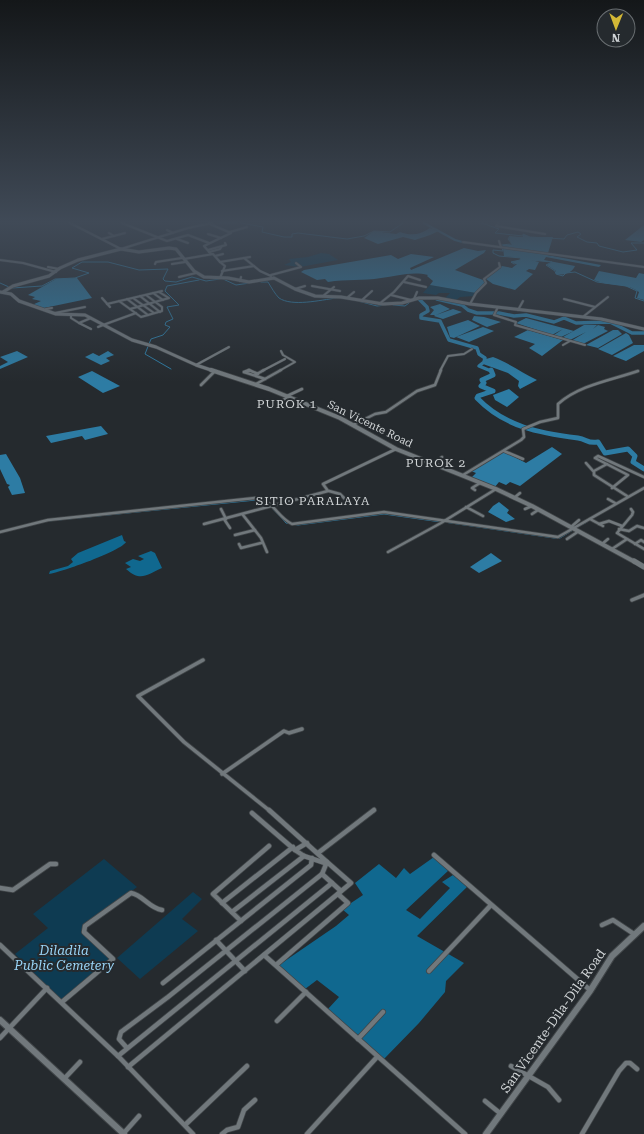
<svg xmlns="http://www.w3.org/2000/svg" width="644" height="1134" viewBox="0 0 644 1134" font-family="'Roboto Serif',serif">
<rect width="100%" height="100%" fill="#252a2e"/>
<g fill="#0e3b52">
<path d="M 321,253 L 329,254 L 338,260 L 300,267 L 284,265 L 291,262 L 289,259 L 308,257 Z"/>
<path d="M 430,285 L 476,293 L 474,296 L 460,297 L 455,301 L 444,299 L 450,293 L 439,293 L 436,295 L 423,293 Z"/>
<path d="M 104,859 L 137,887 L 82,929 L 113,958 L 62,1001 L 15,954 L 48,928 L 33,914 Z"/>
<path d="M 193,892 L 202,899 L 182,919 L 198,931 L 140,979 L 117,958 Z"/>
</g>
<g fill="#10688f">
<path d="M 122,535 L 124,541 L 126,542 C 121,551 62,572 49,574 L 50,571 L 68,566 L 73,562 L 71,559 L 78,553 Z"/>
<path d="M 151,551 L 155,553 L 162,568 C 146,575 141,582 126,569 L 131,567 L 125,563 L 133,559 L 140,561 L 144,559 L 138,556 Z"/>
<path d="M 434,857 L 449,870 L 406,910 L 420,919 L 450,888 L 442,882 L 453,875 L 469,885 L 417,936 L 464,963 L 446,981 L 445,992 L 419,1023 L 383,1060 L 328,1009 L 339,997 L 317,980 L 305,989 L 279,965 L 336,926 L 349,915 L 342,909 L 363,895 L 355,883 L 379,864 L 396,878 L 404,868 L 410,874 Z"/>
</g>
<g fill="#2d7ca4">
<path d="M 644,225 L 644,240 L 641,242 L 625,240 Z"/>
<path d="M 430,228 L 438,231 C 430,236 423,237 415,240 L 403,237 L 378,244 L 364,238 L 374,231 L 396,234 L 400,232 C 411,236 420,235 430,228 Z"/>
<path d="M 523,234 L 530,237 L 553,237 L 548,253 L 504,247 L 502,245 L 512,245 L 509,239 L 510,236 L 523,237 Z"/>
<path d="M 464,248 L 478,251 L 486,250 L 484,253 L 455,270 L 486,281 L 476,293 L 430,285 L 433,281 L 427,276 L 428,275 C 412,271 397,276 381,278 C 363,281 346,279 328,282 L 325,279 L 317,280 L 301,272 L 304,270 L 391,255 L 398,259 L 411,254 L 434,257 L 410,268 L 411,270 Z"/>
<path d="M 503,248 L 547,254 L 547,255 L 601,265 L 599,267 L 546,257 L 544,260 L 575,266 C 572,273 563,276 556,274 L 556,271 L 547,265 L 552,262 L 531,260 L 539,262 L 535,270 L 529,269 L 526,271 L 533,274 L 515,290 L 493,284 L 486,279 L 502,266 L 512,268 L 517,264 L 511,262 L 520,260 L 521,258 L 504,256 Z"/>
<path d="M 599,271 L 636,278 L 639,273 L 644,274 L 644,300 L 637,298 L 639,292 C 626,282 609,287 594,280 Z"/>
<path d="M 77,278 L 92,298 L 44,308 L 32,305 L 41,301 L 32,299 L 35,297 L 28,295 L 56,279 Z"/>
<path d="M 440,304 L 450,309 L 436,315 L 453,309 L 462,312 L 443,319 L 434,316 L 435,315 L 430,315 L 434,310 L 430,307 Z"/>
<path d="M 474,316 L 484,317 L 501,322 L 487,327 L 472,320 Z"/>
<path d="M 526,318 L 574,331 L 561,337 L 554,335 L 563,329 L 552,335 L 516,323 Z"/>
<path d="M 468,320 L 480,326 L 454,338 L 450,337 L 447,327 Z"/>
<path d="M 584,325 L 597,325 L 593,329 L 598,325 L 605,327 L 604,329 L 608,331 L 583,344 L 571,341 L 586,332 L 570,340 L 563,337 Z"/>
<path d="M 483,327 L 494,331 L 469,342 L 456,337 Z"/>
<path d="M 528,330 L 563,340 L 542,356 L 529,348 L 535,344 L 514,337 Z"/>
<path d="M 613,330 L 618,330 L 622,334 L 598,348 L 586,345 Z"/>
<path d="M 626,333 L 629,335 L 633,343 L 612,355 L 598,349 Z"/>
<path d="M 634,345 L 644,345 L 644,351 L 626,361 L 613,356 Z"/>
<path d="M 17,351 L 28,357 L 0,369 L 0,366 L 8,362 L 0,357 Z"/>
<path d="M 108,351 L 114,355 L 106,358 L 110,361 L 101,365 L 85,357 L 93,353 L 99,356 Z"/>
<path d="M 493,357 C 509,363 522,373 537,380 L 520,389 L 518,386 L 519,381 L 508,373 L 483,364 L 486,359 Z"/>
<path d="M 92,371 L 120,386 L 103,393 L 78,377 Z"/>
<path d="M 509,389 L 519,397 L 507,407 L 495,400 L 493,395 Z"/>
<path d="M 101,426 L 108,434 L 85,440 L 82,436 L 51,443 L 46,436 Z"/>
<path d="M 552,447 L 562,454 L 520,486 L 510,482 L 506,485 L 499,482 L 494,488 L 471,478 L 476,473 L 471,471 L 503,451 L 526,463 Z"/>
<path d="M 6,454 L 20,478 L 25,493 L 12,495 L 8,487 L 10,485 L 7,484 L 0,469 L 0,455 Z"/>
<path d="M 499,502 L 509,510 L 507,513 L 515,519 L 506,522 L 488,512 L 493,506 Z"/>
<path d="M 491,553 L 502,561 L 479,573 L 470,567 Z"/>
</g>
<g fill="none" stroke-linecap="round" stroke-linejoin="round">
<g stroke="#2d7ca4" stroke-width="1">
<path d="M 219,223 L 236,223"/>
<path d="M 241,223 L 263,227 L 262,232 L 284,237 L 292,237 L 292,234 L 298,233 L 347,239 L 364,236 L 374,231 L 390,232 L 403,223"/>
<path d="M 482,223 L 499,229 L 495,233 L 523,236 L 523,234 L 530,237 L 564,239 L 567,235 L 578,232 L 581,234 L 577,237 L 587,242 L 597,243 L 599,246 L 623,252 L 637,250 L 631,243 L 644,243"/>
<path d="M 510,236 L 508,239 L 512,244 L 501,245 L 503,251 L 493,250 L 493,253 L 499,256 L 521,258 L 520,260 L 511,262 L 514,264 L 530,260 L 552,262 L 546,265 L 555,271 L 556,274 L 563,276 L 566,273 L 575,272 L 597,282 L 626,286 L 637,291 L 635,298 L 644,301"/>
<path d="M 223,279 L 236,285 L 250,283"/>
<path d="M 261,282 L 268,282 C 271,287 275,294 279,298 C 292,307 321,300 336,298"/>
<path d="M 0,283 L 9,287"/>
<path d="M 12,288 L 42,286 L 55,279 L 75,278 L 89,273 L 72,268 L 82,262 L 108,262 L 139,270 L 168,269 L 163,279 L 165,281 L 176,282 L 192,277 L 206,281 L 220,279"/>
<path d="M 358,301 L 377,306 L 386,305"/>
<path d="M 393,305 L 405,306 L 409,303"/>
<path d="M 171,369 L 145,354 L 151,339 L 163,335 L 170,327 L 165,325 L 166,322 L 173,319 L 167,307 L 179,305 L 165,291 L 167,286 L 199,280"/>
<path d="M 272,508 L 286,523 L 298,525 L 384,514 L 441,522"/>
<path d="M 48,521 L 256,500"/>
<path d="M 444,522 L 554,538 L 560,538 L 573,530"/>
<path d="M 576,528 L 587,522"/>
</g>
<path stroke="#2d7ca4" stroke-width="2" d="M 424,223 L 455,240 L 466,243"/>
<g stroke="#2d7ca4" stroke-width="3.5">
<path d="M 419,299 L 427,307 L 428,311 L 421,315 L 421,318 L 440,321 L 449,340 L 477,348 L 479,354 L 485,358 L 484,362 L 479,366 L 491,371"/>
<path d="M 437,299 L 462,305 L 468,310 L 477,313 L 499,313 L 514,316 L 526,315 L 554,322 L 564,318 L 576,323 L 610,322 L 632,333 L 644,333"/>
</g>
<path stroke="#2d7ca4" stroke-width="5" d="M 491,370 L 493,375 L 482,380 L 484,383 L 481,386 L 493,391 L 478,396 L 477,398 C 505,427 539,433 578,438 C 587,439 587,444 598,442 L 605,453 L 628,449 L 635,456 L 633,462 L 644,469"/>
<defs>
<g id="street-far3">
<path d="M 70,223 L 121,249 L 188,228 L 212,223"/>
<path d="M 122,223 L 167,241 L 188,235 L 209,243"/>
<path d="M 498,223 L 496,226 L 545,234"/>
<path d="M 210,224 L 231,233 L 204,246 L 211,254"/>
<path d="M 167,230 L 173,233"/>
<path d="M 230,232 L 247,227"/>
<path d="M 109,233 L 114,236"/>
<path d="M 208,234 L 221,238"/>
<path d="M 102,239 L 125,233"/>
<path d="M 177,239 L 188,243"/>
<path d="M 499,241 L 501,247"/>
<path d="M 463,242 L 644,267"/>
<path d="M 208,250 L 226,245 L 225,243"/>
<path d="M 209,252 L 220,249 L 222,246"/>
<path d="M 215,256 L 223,254"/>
<path d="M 244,258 L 260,271 L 271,276"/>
<path d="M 184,259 L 213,254 L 220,262 L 250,257"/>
<path d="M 0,260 L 23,263 L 56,272"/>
<path d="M 220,262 L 225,266 L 220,278"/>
<path d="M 155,264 L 156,262 L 182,258"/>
<path d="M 172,264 L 185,262"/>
<path d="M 48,267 L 59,269"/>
<path d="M 222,271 L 254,266"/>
<path d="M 271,275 L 301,267 L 296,263"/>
<path d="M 179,277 L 196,273"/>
<path d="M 240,281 L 241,277"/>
<path d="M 404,282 L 426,287"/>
<path d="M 312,286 L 340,291"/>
<path d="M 295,289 L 305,286"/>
<path d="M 153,293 L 163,300"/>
<path d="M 391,295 L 411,300"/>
<path d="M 140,296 L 160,312"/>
<path d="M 323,296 L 334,287"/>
<path d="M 348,297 L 354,292"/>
<path d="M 102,298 L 110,307"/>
<path d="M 133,298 L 154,313"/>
<path d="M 127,299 L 148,315"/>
<path d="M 414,299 L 417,292"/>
<path d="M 564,299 L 595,307"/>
<path d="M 362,300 L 372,291"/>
<path d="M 119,301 L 141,317 L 162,311 L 162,307 L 146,295"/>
<path d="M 107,304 L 162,291"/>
<path d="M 379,304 L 394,292 L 408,276 L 420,280"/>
<path d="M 470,304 L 476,293 L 486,283 L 484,279 L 500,267 L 499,263"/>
<path d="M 498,307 L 494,315 L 516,322 L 515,325 L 585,345"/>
<path d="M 46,309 L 52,308"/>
<path d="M 130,309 L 169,298 L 159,292"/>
<path d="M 518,310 L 523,301"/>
<path d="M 55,313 L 85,307"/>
<path d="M 71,315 L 71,318 L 79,323"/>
<path d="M 584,316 L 608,297"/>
<path d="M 91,318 L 79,323 L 91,329"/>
<path d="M 103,325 L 136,313"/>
<path d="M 98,327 L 103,325"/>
<path d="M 563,345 L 570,341"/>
<path d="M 196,365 L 229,347"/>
<path d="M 246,371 L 251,371"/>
<path d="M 262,371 L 285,359"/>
<path d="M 279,371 L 295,362 L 283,355 L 281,351"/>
<path d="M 440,371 L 448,356 L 464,354 L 472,349"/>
</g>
<g id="street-far2">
<path d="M 249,370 L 258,374"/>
<path d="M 244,372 L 265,379"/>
<path d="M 244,372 L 249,370"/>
<path d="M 255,375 L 264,370"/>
<path d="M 256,384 L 281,370"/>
<path d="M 201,385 L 215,371"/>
<path d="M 287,396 L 302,389"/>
<path d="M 280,402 L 288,397"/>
<path d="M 353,425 L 375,414 L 386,412 L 417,391 L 435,385 L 441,370"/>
<path d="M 504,451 L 523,459"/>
<path d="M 586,463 L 594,472 L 594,475 L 627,496"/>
<path d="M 433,464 L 442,457"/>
<path d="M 594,471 L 607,464"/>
<path d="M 463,475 L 521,440 L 524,437 L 523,429 L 540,422 L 558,418 L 558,404 C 579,385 612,380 638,371"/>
<path d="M 612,488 L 628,475 L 595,458 L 598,456 L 644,477"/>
<path d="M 475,490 L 472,488 L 480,483"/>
<path d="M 329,491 L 340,494 L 345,499"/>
<path d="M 514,498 L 520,493"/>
<path d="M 608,499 L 615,503"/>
<path d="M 466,507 L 483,516"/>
<path d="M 221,509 L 226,519"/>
<path d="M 525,509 L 532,506"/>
<path d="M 631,509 L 633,512 L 632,515 L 617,533 L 644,549"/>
<path d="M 532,514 L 538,510"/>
<path d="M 243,515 L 261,538 L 267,552"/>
<path d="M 224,519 L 230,528"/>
<path d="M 590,519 L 603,526"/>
<path d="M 204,524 L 328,491 L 323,484 L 396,449"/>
<path d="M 599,524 L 609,521 L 622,526"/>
<path d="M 571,527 L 579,520"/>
<path d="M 619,529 L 629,531 L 637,526 L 644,528"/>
<path d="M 0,532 L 48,520 L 255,498 C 275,501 276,516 292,524 L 384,512 L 558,537 L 644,488"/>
<path d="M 235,535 L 255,530"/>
<path d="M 567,539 L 579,531"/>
<path d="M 239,544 L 241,548 L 261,543"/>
<path d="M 602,544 L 608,539"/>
<path d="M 635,544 L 641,540 L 644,542"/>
<path d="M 612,549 L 627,539"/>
<path d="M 388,552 L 441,523 L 496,489"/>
</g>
<g id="street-far1">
<path d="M 632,600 L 644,595"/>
<path d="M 203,660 L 138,696 L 184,742 L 270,811"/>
<path d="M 222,774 L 284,731 L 289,733 L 302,729"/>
<path d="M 373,811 L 374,810"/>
</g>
<g id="street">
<path d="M 252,813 L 295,850 L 307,843"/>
<path d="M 295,850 L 304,856 L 325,863"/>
<path d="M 318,853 L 374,810"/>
<path d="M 434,855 L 590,990"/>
<path d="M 322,874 L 341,891"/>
<path d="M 0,888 L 13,890 L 50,864 L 56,864"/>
<path d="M 222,903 L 293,847"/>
<path d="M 232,912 L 304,856"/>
<path d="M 241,921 L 213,894 L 269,846"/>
<path d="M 602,925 L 613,920 L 634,934"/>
<path d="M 216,940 L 245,971"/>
<path d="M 0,945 L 118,1056 L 193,1134"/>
<path d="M 264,955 L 465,1134"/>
<path d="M 276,965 L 348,903 L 338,894"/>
<path d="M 429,971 L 491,905"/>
<path d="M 163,983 L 311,865 L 312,858"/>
<path d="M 62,1002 L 113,959 L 84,932 L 85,926 L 131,893 C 143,895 149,908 162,910"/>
<path d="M 277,1021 L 306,992"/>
<path d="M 0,1038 L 47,988"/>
<path d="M 358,1039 L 383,1012"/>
<path d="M 127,1048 L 119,1039 L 121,1032 L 168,997 L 322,874 L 327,862 L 269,810"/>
<path d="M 118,1056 L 332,883"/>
<path d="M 511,1066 L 548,1087 L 559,1100"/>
<path d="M 128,1067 L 351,883 L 327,862"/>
<path d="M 64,1079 L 80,1062"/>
<path d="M 485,1101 L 501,1114"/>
<path d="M 185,1125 L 247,1066"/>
<path d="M 123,1134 L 139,1116"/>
<path d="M 222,1134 L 227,1130 L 238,1127 L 244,1110 L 255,1100"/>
<path d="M 307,1134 L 377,1057"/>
<path d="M 582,1134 L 619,1071 L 626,1063 L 630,1063 L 637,1069"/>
</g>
<g id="secondary-far3">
<path d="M 0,292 L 11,294 L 19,301 L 56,314 L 85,315 L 132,340 L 156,347 L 196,365 L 214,371"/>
<path d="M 3,292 L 13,286 L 49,276 L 60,268 L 78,260 L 121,249 L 139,252 L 169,248 L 176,249 L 194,271 L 204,277 L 228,278 L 249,282 L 274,278 L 295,289 L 315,296 L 341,297 L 383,304 L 402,303 L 419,298 L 438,298 L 470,304 L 601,319 L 644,329"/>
</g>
<path id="secondary-far2" d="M 211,370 L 269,389 L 340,418 L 396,449 L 496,489 L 532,506 L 635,562"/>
<path id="secondary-far1" d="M 634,561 L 644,567"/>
<g id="secondary">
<path d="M 0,1020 L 124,1134"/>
<path d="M 486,1134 L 590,991 L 612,956 L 644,926"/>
</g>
</defs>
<use href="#street-far3" stroke="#404548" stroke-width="3"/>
<use href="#street-far2" stroke="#404548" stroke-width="4"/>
<use href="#street-far1" stroke="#404548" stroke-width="5"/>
<use href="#street" stroke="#404548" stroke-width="6"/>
<use href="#secondary-far3" stroke="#404548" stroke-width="4"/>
<use href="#secondary-far2" stroke="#404548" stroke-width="5.5"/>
<use href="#secondary-far1" stroke="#404548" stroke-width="6"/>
<use href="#secondary" stroke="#404548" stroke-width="8"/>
<use href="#street-far3" stroke="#71787c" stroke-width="2"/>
<use href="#street-far2" stroke="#71787c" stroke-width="2.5"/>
<use href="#street-far1" stroke="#71787c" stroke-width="3.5"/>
<use href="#street" stroke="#71787c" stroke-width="4.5"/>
<use href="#secondary-far3" stroke="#71787c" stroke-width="3"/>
<use href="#secondary-far2" stroke="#71787c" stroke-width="4"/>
<use href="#secondary-far1" stroke="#71787c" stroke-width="5"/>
<use href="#secondary" stroke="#71787c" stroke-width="6"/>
</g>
<linearGradient id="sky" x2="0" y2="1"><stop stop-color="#141719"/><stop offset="0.58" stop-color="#404a57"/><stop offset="1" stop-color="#404a57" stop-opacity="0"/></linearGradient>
<rect width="644" height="382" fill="url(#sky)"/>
<g text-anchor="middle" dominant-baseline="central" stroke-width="4" stroke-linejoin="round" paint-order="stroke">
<g font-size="11" fill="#d0d4d6" stroke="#252a2e">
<text transform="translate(370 424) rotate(26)">San Vicente Road</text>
</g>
<g font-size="12" letter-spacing="1" fill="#d0d4d6" stroke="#252a2e">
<text x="287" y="404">PUROK 1</text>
<text x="436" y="463">PUROK 2</text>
<text x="313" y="501">SITIO PARALAYA</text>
</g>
<g font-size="13" font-style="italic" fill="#99d4f6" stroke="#252a2e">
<text x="64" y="950">Diladila<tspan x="64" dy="15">Public Cemetery</tspan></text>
</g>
<g font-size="13" fill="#d0d4d6" stroke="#252a2e">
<text transform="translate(553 1021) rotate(-55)">San Vicente-Dila-Dila Road</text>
</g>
</g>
<g transform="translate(616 28) rotate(181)"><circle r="19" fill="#252a2e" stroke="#696e71"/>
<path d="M0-3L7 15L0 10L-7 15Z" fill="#d2b736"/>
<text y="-6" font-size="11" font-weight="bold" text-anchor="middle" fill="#d0d4d6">N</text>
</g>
</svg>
